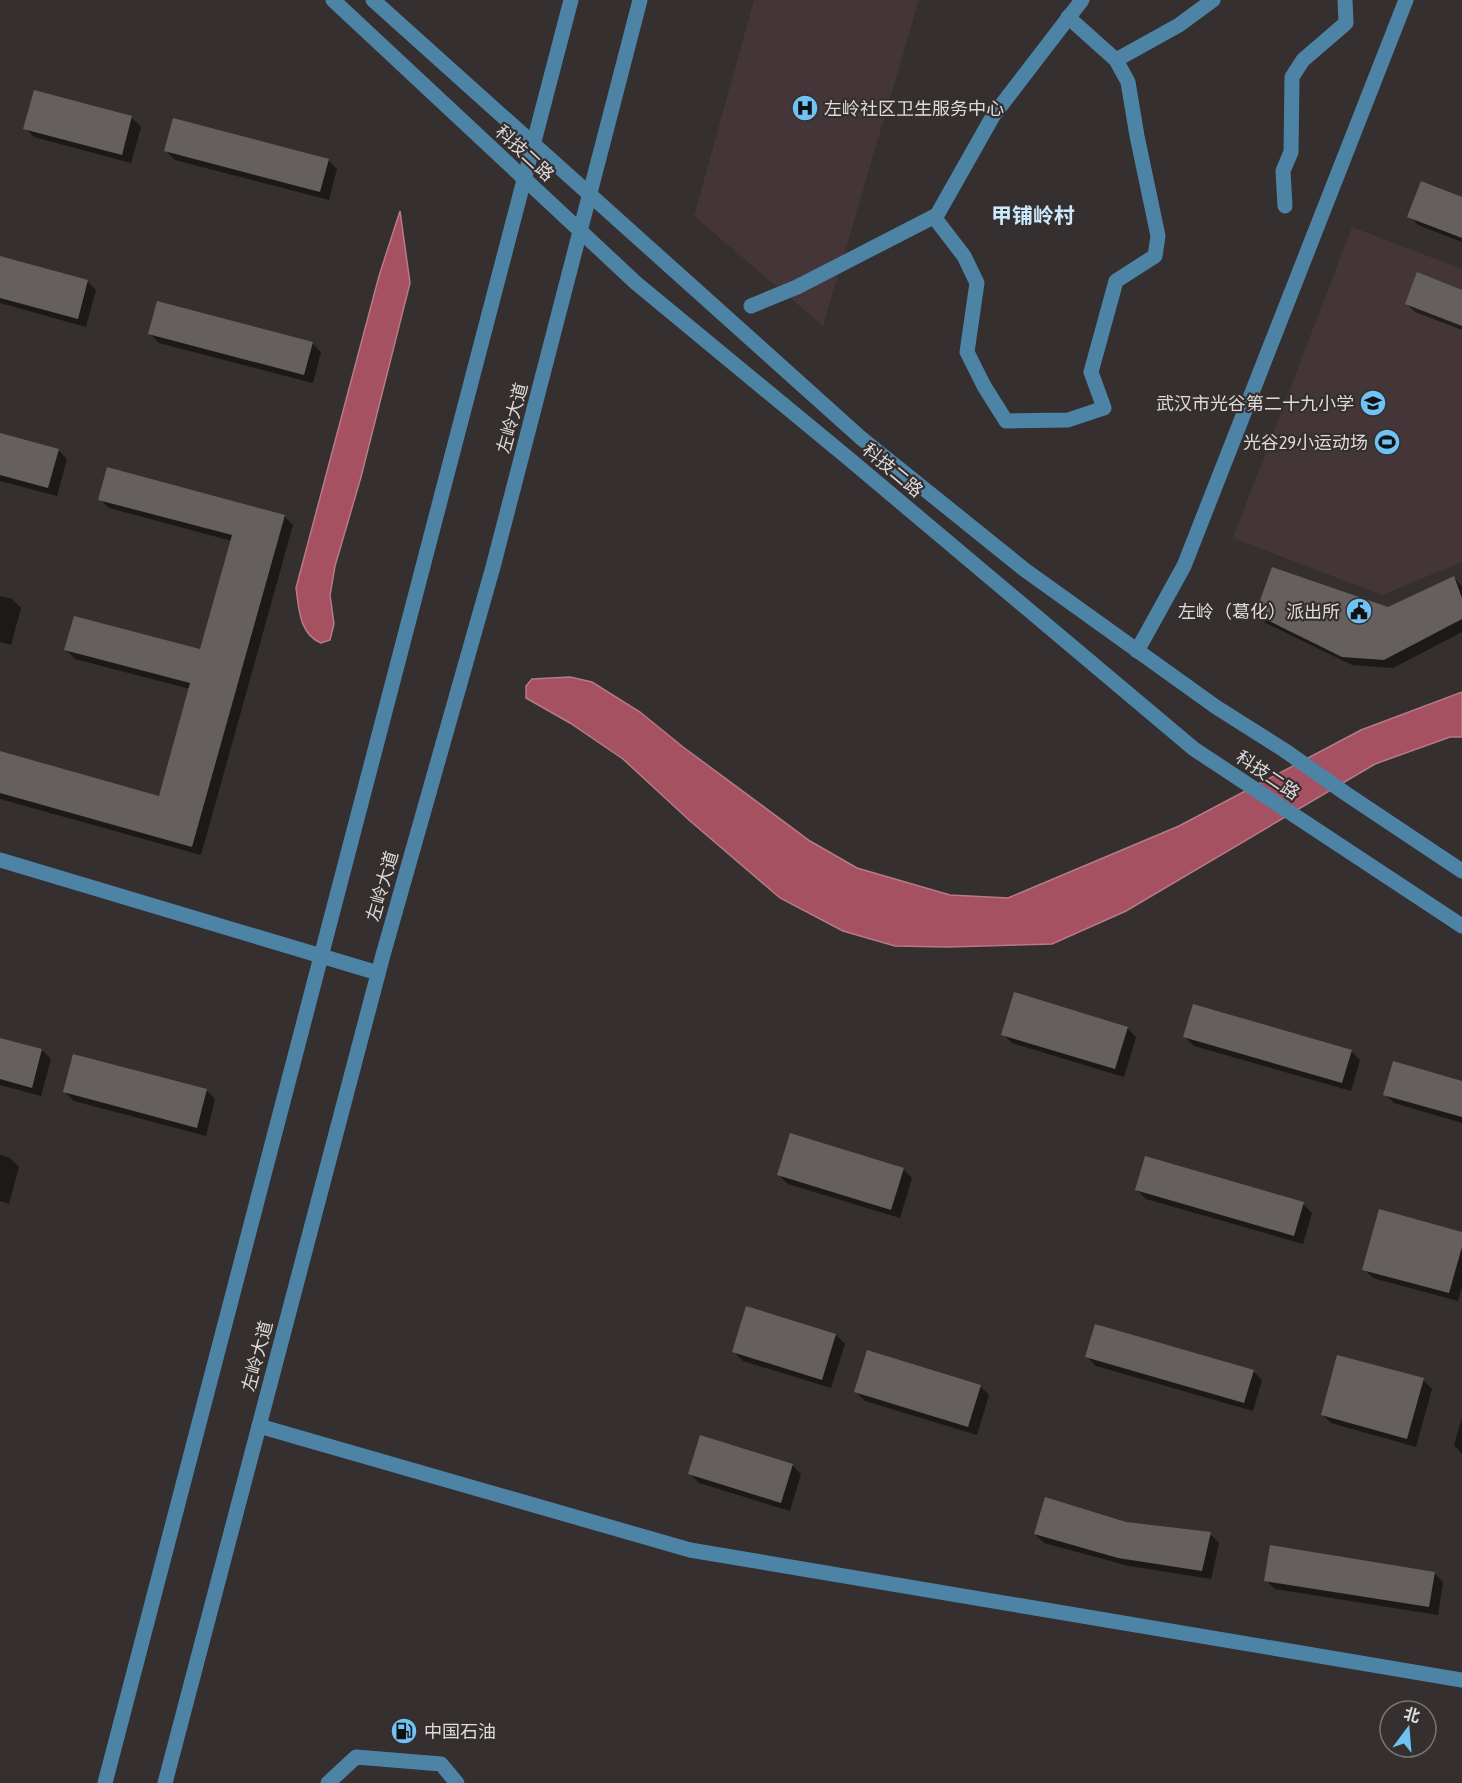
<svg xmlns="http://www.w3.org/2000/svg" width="1462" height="1783" viewBox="0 0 1462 1783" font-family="'Asap Condensed','Noto Sans SC',sans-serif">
<rect width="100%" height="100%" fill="#352f2f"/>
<g fill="#443638">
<path d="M 754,0 L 919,0 L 823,326 L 694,216 Z"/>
<path d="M 1352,227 L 1462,269 L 1462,562 L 1382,595 L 1233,538 Z"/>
</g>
<g fill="#a65162" stroke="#b77a86" stroke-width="1.5">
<path d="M 400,211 L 410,283 L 361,477 L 335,566 L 330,595 L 334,624 L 330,640 L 321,643 C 299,634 299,608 296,588 L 379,276 Z"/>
<path d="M 570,677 L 592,682 L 640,712 L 683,747 L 810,841 L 857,868 L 950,895 L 1008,898 L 1179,826 L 1361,730 L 1462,692 L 1462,737 L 1450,737 L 1375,764 L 1126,911 L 1052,944 L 948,947 L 895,946 L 843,931 L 780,898 L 689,820 L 623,759 L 570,723 L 526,698 L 526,686 L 532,679 Z"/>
</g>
<g fill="#0007">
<path d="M 132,118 L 141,127 L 131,163 L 34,137 L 25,128 Z"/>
<path d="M 166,151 L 328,160 L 337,169 L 329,200 L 175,160 Z"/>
<path d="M 1462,199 L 1462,242 L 1418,225 L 1409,216 Z"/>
<path d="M 0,257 L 87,281 L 96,290 L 86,327 L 0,303 Z"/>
<path d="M 1462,292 L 1462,330 L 1415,312 L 1406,303 Z"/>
<path d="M 150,334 L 312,343 L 321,352 L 313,383 L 159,343 Z"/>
<path d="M 0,435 L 58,450 L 67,459 L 57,496 L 0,481 Z"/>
<path d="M 100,499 L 284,516 L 293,525 L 201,855 L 0,799 L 0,753 L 160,797 L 190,689 L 75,659 L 66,650 L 201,651 L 232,541 L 109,508 Z"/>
<path d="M 1454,578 L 1462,586 L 1462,632 L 1393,668 L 1352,665 L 1266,623 L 1257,614 L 1388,609 Z"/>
<path d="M 0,596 L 12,599 L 21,608 L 11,645 L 0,642 Z"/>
<path d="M 1127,1028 L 1136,1037 L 1124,1077 L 1012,1043 L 1003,1034 Z"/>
<path d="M 1185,1037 L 1351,1051 L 1360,1060 L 1351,1091 L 1194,1046 Z"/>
<path d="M 0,1039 L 42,1050 L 51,1059 L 41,1096 L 0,1085 Z"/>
<path d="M 1462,1083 L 1462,1123 L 1394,1103 L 1385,1094 Z"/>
<path d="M 206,1090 L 215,1099 L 206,1136 L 74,1101 L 65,1092 Z"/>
<path d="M 0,1155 L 10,1158 L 19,1167 L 9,1204 L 0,1201 Z"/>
<path d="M 903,1169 L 912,1178 L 900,1218 L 788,1184 L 779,1175 Z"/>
<path d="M 1137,1190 L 1303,1204 L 1312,1213 L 1303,1244 L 1146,1199 Z"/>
<path d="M 1462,1234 L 1462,1287 L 1458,1301 L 1373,1278 L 1364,1269 Z"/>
<path d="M 836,1335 L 845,1344 L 831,1388 L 743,1361 L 734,1352 Z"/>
<path d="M 1087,1357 L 1253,1371 L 1262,1380 L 1253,1411 L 1096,1366 Z"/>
<path d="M 1423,1380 L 1432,1389 L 1416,1447 L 1331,1423 L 1322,1414 Z"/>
<path d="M 980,1386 L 989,1395 L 977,1435 L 865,1401 L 856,1392 Z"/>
<path d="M 1462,1417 L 1462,1454 L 1454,1445 Z"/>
<path d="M 792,1465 L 801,1474 L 790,1511 L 699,1483 L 690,1474 Z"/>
<path d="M 1125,1524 L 1210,1534 L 1219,1543 L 1211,1579 L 1129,1566 L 1044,1543 L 1035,1534 Z"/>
<path d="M 1434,1573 L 1443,1582 L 1438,1615 L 1275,1589 L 1266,1580 Z"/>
</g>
<g fill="#665f60">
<path d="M 34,90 L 132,116 L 122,155 L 23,129 Z"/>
<path d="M 173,118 L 329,159 L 320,192 L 164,151 Z"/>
<path d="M 1421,181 L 1462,197 L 1462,238 L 1407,217 Z"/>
<path d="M 0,256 L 88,280 L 78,319 L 0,298 Z"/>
<path d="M 1417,272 L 1462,290 L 1462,326 L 1405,304 Z"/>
<path d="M 157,301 L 313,342 L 304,375 L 148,334 Z"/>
<path d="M 0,433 L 59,449 L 48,488 L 0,475 Z"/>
<path d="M 107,467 L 285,515 L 192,847 L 0,793 L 0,751 L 159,796 L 190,683 L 64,650 L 74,616 L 200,649 L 232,535 L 98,500 Z"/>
<path d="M 1272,567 L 1388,607 L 1454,576 L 1462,598 L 1462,619 L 1384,660 L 1342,657 L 1255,614 Z"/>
<path d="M 1014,992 L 1128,1027 L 1115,1069 L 1001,1035 Z"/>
<path d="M 1193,1004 L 1352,1050 L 1342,1083 L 1183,1037 Z"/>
<path d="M 0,1038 L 42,1049 L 32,1088 L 0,1079 Z"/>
<path d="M 73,1054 L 207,1089 L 197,1128 L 63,1092 Z"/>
<path d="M 1393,1061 L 1462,1081 L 1462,1117 L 1383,1095 Z"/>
<path d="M 790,1133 L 904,1168 L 891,1210 L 777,1175 Z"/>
<path d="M 1145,1156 L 1304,1202 L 1294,1236 L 1135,1190 Z"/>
<path d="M 1379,1209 L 1462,1232 L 1462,1247 L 1449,1293 L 1362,1270 Z"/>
<path d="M 746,1306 L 836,1334 L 822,1380 L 732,1352 Z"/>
<path d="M 1095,1324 L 1254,1370 L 1244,1403 L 1085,1357 Z"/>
<path d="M 867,1350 L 981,1385 L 968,1427 L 854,1392 Z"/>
<path d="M 1337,1355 L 1424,1378 L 1407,1439 L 1321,1415 Z"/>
<path d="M 700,1435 L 793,1464 L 781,1503 L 688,1474 Z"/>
<path d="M 1045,1497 L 1126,1522 L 1211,1532 L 1202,1571 L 1118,1558 L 1034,1534 Z"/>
<path d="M 1270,1545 L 1435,1572 L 1429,1607 L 1264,1581 Z"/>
</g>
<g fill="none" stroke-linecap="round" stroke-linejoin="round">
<g stroke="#4d84a6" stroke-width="15">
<path d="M 333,0 L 636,283 L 848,458 L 1194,749 L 1462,926"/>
<path d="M 373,0 L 861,438 L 1025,570 L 1216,707 L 1284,750 L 1345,793 L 1462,871"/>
<path d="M 1116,60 L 1179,25 L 1213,0"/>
<path d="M 1285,206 L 1283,171 L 1291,152 L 1292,77 L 1303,60 L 1346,23 L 1345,0"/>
<path d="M 934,217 L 964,256 L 977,283 L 967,352 L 984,386 L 1006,421 L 1068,420 L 1104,408 L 1091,372 L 1116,281 L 1155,256 L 1158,236 L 1137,136 L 1128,82 L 1116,60 L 1068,17"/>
<path d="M 751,306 L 797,287 L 937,215 L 993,116 L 1082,0"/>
<path d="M 1137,651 L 1184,566 L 1406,0"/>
<path d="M 0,860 L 378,973"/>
<path d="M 259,1426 L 690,1550 L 1462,1680"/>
<path d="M 105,1783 L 571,0"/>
<path d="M 165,1783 L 383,955 L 493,567 L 640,0"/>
<path d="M 328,1783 L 356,1757 L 441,1764 L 457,1783"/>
</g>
</g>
<defs>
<symbol id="hospital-disc" viewBox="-11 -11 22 22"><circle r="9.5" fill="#6fc2f4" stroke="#352f2f"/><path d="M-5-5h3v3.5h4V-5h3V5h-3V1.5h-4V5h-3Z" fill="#111"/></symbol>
<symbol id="school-disc" viewBox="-11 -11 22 22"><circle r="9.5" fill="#6fc2f4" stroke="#352f2f"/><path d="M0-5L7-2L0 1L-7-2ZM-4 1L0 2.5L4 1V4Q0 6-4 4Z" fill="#111"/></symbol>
<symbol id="stadium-disc" viewBox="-11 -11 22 22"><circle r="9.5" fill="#6fc2f4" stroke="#352f2f"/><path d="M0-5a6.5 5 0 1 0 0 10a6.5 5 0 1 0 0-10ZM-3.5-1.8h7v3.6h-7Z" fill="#111"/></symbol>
<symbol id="civic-disc" viewBox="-11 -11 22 22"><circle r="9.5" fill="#6fc2f4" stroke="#352f2f"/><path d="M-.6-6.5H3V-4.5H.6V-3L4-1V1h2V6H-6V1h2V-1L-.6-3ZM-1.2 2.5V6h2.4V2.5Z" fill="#111"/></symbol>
<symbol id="fuel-disc" viewBox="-11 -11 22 22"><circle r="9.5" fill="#6fc2f4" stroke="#352f2f"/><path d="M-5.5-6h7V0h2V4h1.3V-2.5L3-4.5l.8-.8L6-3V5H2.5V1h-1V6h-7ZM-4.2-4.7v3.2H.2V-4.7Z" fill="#111"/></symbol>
</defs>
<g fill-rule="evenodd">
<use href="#hospital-disc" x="790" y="93" width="30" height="30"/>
<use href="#school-disc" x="1358" y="388" width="30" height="30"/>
<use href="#stadium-disc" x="1372" y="427" width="30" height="30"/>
<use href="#civic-disc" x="1344" y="596" width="30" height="30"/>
<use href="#fuel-disc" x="389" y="1716" width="30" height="30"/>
</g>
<g text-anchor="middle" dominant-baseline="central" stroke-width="4.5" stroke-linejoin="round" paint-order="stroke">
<g font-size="18" fill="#dfdbdb" stroke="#352f2f" text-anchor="end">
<text x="824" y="108" text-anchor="start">左岭社区卫生服务中心</text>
<text x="1354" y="403">武汉市光谷第二十九小学</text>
<text x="1368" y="442">光谷29小运动场</text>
<text x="1340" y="611">左岭（葛化）派出所</text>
<text x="424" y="1731" text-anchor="start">中国石油</text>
</g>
<g font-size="18" fill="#dfdbdb" stroke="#352f2f">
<text transform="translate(525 153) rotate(43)">科技二路</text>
<text transform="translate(512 418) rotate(-75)">左岭大道</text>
<text transform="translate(893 470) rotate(40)">科技二路</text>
<text transform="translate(1268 775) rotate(34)">科技二路</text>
<text transform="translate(382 886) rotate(-74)">左岭大道</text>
<text transform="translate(257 1356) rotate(-75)">左岭大道</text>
</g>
<g font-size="21" font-weight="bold" fill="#cce9fc" stroke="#352f2f">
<text x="1033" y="215">甲铺岭村</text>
</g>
</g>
<g transform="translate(1408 1729) rotate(16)"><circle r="28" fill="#352f2f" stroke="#797474" stroke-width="1.5"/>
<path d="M0-4.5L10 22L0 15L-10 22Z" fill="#6fc2f4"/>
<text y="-9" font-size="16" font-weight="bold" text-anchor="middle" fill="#dfdbdb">北</text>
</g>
</svg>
